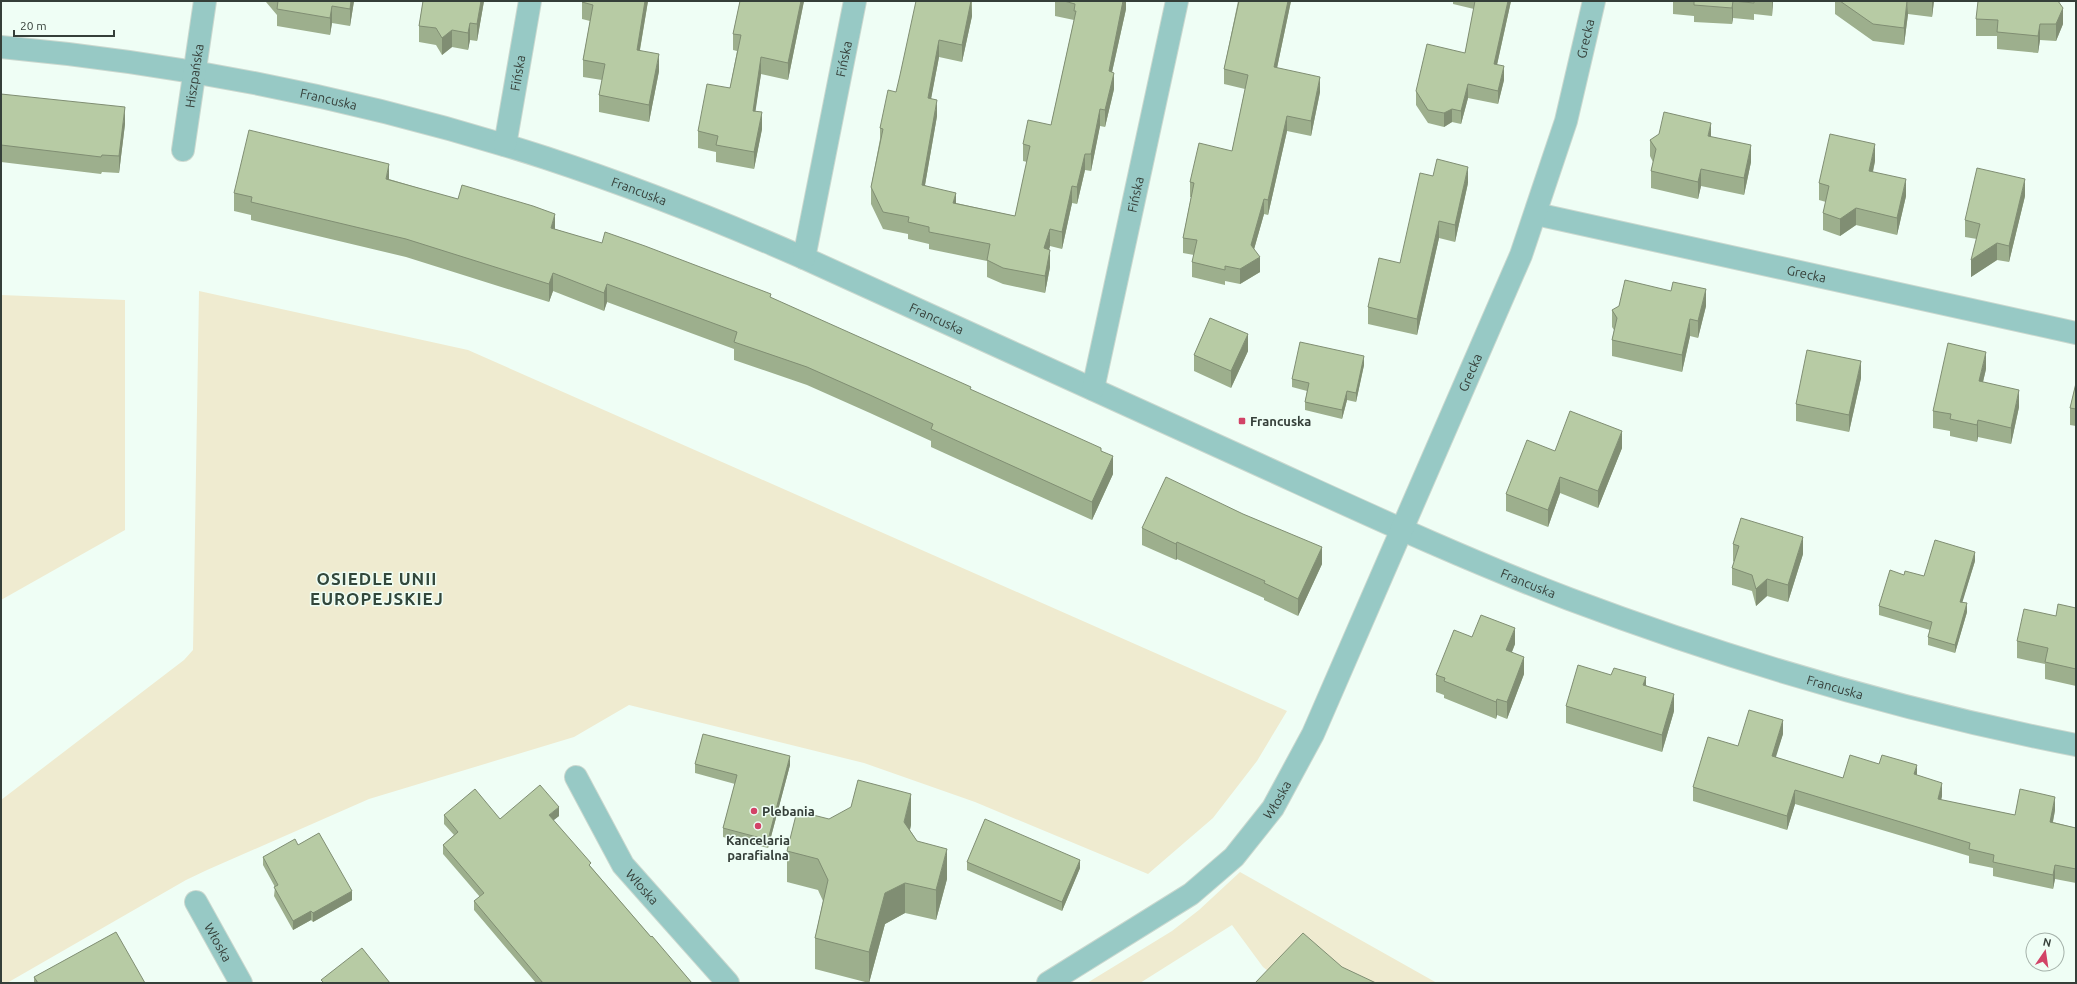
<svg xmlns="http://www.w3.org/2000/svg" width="2077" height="984" viewBox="0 0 2077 984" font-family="Ubuntu,sans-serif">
<rect width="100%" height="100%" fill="#effef5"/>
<g fill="#efebd0">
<path d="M 199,291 L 468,350 L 1287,711 L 1257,761 L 1213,818 L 1148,874 L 975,802 L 864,763 L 629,705 L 574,737 L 369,799 L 207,870 L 186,880 L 7,983 L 1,983 L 1,800 L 184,660 L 193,650 Z"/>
<path d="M 1,295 L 125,300 L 125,530 L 1,600 Z"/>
<path d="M 1240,872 L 1437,983 L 1283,983 L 1263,967 L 1232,925 L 1140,983 L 1087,983 L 1172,931 L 1199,910 Z"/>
</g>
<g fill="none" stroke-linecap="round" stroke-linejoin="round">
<defs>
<g id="minor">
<path id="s1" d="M 1,47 C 186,64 369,101 546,158 C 634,187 720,221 804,258 C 950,324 1096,391 1242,457 C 1350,506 1458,557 1569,599 C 1734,661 1903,711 2076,745"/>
<path id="s2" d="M 505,145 L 530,1"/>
<path id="s3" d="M 183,150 L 205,1"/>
<path id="s4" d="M 1536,214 L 2076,333"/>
<path id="s5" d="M 804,258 L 855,1"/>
<path id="s6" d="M 1093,389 L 1177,1"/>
<path id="s7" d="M 576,777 L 623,865 L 728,983"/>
<path id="s8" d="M 196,902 L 241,983"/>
<path id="s9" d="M 1048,983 L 1191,894 L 1234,857 L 1273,808 L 1313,734 L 1521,255 L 1566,121 L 1594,1"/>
</g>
</defs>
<use href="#minor" stroke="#cad8cf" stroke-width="24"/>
<use href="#minor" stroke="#97c9c5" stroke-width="22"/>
</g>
<g fill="#9daf8d">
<path d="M 266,1 L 354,1 L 350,26 L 332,23 L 330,35 L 277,26 L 277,15 L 266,2 Z"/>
<path d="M 423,1 L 484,1 L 477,41 L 470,40 L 468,50 L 452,47 L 442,55 L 436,45 L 419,42 L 419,26 Z"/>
<path d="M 648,1 L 640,50 L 659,71 L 649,122 L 599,112 L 599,95 L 602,80 L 583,77 L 583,60 L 590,21 L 582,19 L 582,2 Z"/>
<path d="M 740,1 L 804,1 L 788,80 L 761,74 L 755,111 L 762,129 L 754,169 L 716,162 L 716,152 L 698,148 L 698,131 L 730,88 L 737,51 L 733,50 L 733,34 Z"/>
<path d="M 972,1 L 972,16 L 962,62 L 939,57 L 931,98 L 937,116 L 925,185 L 956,203 L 1015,216 L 1027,162 L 1023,161 L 1023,144 L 1051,125 L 1074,20 L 1055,16 L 1055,1 L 1126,1 L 1126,9 L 1112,72 L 1114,89 L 1105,127 L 1100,126 L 1091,171 L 1085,170 L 1077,204 L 1072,203 L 1062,249 L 1050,246 L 1049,250 L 1050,267 L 1045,293 L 1003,284 L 987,277 L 987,261 L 929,249 L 929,244 L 908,239 L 908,234 L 883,229 L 871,204 L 871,187 L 880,139 L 880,128 L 896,92 Z"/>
<path d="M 1238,1 L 1291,1 L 1277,68 L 1320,92 L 1311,136 L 1287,131 L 1268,215 L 1264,214 L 1254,249 L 1260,272 L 1240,284 L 1225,281 L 1225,285 L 1192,277 L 1192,262 L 1194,255 L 1183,253 L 1183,238 L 1191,197 L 1190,197 L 1190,182 L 1232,151 L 1245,89 L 1224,84 L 1224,69 Z"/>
<path d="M 1453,1 L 1511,1 L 1497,65 L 1504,80 L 1498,104 L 1468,98 L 1461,124 L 1452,122 L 1444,127 L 1428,123 L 1416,105 L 1416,91 L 1465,53 L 1474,9 L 1453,4 Z"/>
<path d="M 1673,1 L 1773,1 L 1772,16 L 1754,14 L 1754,20 L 1733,18 L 1732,24 L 1694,22 L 1694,16 L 1673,14 Z"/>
<path d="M 1835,1 L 1934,1 L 1932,17 L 1908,14 L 1904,45 L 1873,41 L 1835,14 Z"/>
<path d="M 2059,1 L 2063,24 L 2056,41 L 2040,40 L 2038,53 L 1997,49 L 1997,36 L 1976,36 L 1976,19 Z"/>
<path d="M 1,94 L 125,124 L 119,173 L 102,172 L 101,174 L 1,162 Z"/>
<path d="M 1711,137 L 1751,162 L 1744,195 L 1701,186 L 1698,199 L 1651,188 L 1651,171 L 1653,162 L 1650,156 L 1650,140 Z"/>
<path d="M 1875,161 L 1873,172 L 1906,196 L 1897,235 L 1856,225 L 1840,236 L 1823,230 L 1823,213 L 1826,202 L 1819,200 L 1819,183 Z"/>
<path d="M 389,179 L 555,229 L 771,298 L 971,390 L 1101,451 L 1113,474 L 1092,520 L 931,447 L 931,441 L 870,413 L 807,385 L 734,360 L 734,349 L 607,302 L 604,311 L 553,291 L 549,302 L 406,257 L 251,220 L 251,215 L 234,211 L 234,193 Z"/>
<path d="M 1468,183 L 1455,242 L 1439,238 L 1417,335 L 1368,324 L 1368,307 L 1400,263 Z"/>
<path d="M 2025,196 L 2009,262 L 1997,260 L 1971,277 L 1977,239 L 1965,237 L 1965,220 Z"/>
<path d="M 1706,306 L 1698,338 L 1690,336 L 1682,372 L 1612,356 L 1612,340 L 1614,330 L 1612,327 L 1612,310 Z"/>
<path d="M 1248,351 L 1231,388 L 1194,371 L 1194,355 Z"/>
<path d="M 1364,365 L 1356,402 L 1347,400 L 1342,419 L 1305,410 L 1305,402 L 1307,391 L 1292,387 L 1292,379 Z"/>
<path d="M 1986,369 L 1983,382 L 2019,407 L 2011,444 L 1978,437 L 1977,442 L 1950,436 L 1950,431 L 1933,428 L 1933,411 Z"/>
<path d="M 1861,378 L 1849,432 L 1796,421 L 1796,404 Z"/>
<path d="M 2076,383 L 2076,426 L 2070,425 L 2070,408 Z"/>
<path d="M 1622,448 L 1598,508 L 1560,493 L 1548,527 L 1506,511 L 1506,494 L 1555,451 Z"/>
<path d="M 1142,528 L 1322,564 L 1298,616 L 1264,600 L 1264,598 L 1177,559 L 1176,560 L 1142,545 Z"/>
<path d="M 1733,544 L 1803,554 L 1788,602 L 1767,596 L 1756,606 L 1752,591 L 1732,585 L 1732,568 L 1734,562 L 1733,561 Z"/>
<path d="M 1975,561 L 1962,602 L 1967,612 L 1955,653 L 1928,645 L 1928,637 L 1930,630 L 1879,615 L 1879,606 L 1924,576 Z"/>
<path d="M 2076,608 L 2076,686 L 2045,679 L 2045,664 L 2017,658 L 2017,641 L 2056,616 Z"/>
<path d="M 1472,637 L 1515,644 L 1512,652 L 1524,674 L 1507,719 L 1497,715 L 1496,719 L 1444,698 L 1444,695 L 1436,692 L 1436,675 Z"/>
<path d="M 1646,685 L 1674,711 L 1662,752 L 1566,723 L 1566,706 Z"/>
<path d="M 1783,734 L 1775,757 L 1843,778 L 1879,764 L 1917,775 L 1942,796 L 1941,800 L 2015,815 L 2055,810 L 2053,822 L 2076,828 L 2076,883 L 2055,879 L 2053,889 L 1993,876 L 1993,868 L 1969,863 L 1969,856 L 1795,804 L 1787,830 L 1693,801 L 1693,787 L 1738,746 Z"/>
<path d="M 695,764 L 790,765 L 768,848 L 723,837 L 723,828 L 735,784 L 695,773 Z"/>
<path d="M 444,815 L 500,819 L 559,816 L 553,820 L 591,867 L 651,937 L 692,983 L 536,983 L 474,910 L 474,901 L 480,897 L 443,854 L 443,845 L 454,835 L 444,824 Z"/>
<path d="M 911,825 L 910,830 L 917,841 L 947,879 L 936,920 L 905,913 L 885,924 L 869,983 L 815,969 L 815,938 L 823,901 L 818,890 L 787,882 L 787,851 Z"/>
<path d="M 298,845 L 352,900 L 313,922 L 311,920 L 293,930 L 274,896 L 275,887 L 263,865 L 263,857 Z"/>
<path d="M 967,862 L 1080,868 L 1062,911 L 967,870 Z"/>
<path d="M 34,977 L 145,983 L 34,983 Z"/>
</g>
<g fill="#808e73">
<path d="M 351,1 L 354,1 L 350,26 L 350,9 Z"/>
<path d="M 481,1 L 484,1 L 477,41 L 477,24 Z"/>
<path d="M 645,1 L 648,1 L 637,66 L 637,50 Z"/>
<path d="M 801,1 L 804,1 L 788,80 L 788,63 Z"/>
<path d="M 971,1 L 972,16 L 962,62 L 962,45 Z"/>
<path d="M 1123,1 L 1126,1 L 1126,9 L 1112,72 L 1109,71 Z"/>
<path d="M 1288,1 L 1291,1 L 1274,82 L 1274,67 Z"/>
<path d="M 1508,1 L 1511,1 L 1494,78 L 1494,64 Z"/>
<path d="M 1733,1 L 1733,18 L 1732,24 L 1732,8 Z"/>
<path d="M 1772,1 L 1773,1 L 1772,16 Z"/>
<path d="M 1907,1 L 1908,14 L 1904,45 L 1904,28 Z"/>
<path d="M 1932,1 L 1934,1 L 1932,17 Z"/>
<path d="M 332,6 L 332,23 L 330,35 L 330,18 Z"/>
<path d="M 2063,8 L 2063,24 L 2056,41 L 2056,24 Z"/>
<path d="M 470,23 L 470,40 L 468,50 L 468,33 Z"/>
<path d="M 2040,24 L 2040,40 L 2038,53 L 2038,36 Z"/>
<path d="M 452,30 L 452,47 L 442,55 L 442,38 Z"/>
<path d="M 939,40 L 939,57 L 928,115 L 928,98 Z"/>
<path d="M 659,54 L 659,71 L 649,122 L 649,105 Z"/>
<path d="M 761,57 L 761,74 L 753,128 L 753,111 Z"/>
<path d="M 1504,66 L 1504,80 L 1498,104 L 1498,91 Z"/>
<path d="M 1114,73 L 1114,89 L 1105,127 L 1105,110 Z"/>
<path d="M 1320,77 L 1320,92 L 1311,136 L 1311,121 Z"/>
<path d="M 1468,84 L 1468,98 L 1461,124 L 1461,111 Z"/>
<path d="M 937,100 L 937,116 L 922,202 L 922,185 Z"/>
<path d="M 125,107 L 125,124 L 119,173 L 119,156 Z"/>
<path d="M 1100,109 L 1100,126 L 1091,171 L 1091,154 Z"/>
<path d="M 1452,109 L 1452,122 L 1444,127 L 1444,113 Z"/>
<path d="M 762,112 L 762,129 L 754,169 L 754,152 Z"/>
<path d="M 1287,116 L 1287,131 L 1268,215 L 1268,200 Z"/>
<path d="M 1711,123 L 1711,140 L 1708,136 Z"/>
<path d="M 1875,144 L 1875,161 L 1869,188 L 1869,171 Z"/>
<path d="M 1751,145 L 1751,162 L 1744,195 L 1744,178 Z"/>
<path d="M 1085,154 L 1085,170 L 1077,204 L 1077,187 Z"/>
<path d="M 389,164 L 389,182 L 386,179 Z"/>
<path d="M 1468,167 L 1468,183 L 1455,242 L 1455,225 Z"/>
<path d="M 1701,169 L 1701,186 L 1698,199 L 1698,182 Z"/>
<path d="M 1906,179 L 1906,196 L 1897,235 L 1897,218 Z"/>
<path d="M 2025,179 L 2025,196 L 2009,262 L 2009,246 Z"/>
<path d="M 1072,186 L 1072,203 L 1062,249 L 1062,232 Z"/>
<path d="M 956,193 L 956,209 L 953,203 Z"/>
<path d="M 1264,199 L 1264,214 L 1251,260 L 1251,245 Z"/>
<path d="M 1856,208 L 1856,225 L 1840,236 L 1840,219 Z"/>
<path d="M 555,214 L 555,232 L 551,228 Z"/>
<path d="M 1439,221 L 1439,238 L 1417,335 L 1417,319 Z"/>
<path d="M 1050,229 L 1050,246 L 1044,264 L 1044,248 Z"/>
<path d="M 1997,243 L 1997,260 L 1971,277 L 1971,260 Z"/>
<path d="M 1050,250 L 1050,267 L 1045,293 L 1045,276 Z"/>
<path d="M 1260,257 L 1260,272 L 1240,284 L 1240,269 Z"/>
<path d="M 553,273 L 553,291 L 549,302 L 549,284 Z"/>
<path d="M 607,284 L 607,302 L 604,311 L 604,293 Z"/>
<path d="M 1706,289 L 1706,306 L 1698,338 L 1698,321 Z"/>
<path d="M 1690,319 L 1690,336 L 1682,372 L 1682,355 Z"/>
<path d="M 1248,334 L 1248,351 L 1231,388 L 1231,371 Z"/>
<path d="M 1986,352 L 1986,369 L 1979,398 L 1979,381 Z"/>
<path d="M 1364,356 L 1364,365 L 1356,402 L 1356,393 Z"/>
<path d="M 1861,361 L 1861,378 L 1849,432 L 1849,415 Z"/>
<path d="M 2019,390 L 2019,407 L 2011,444 L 2011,428 Z"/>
<path d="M 1347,391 L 1347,400 L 1342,419 L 1342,410 Z"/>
<path d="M 1978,420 L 1978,437 L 1977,442 L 1977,425 Z"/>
<path d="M 1622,431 L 1622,448 L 1598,508 L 1598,491 Z"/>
<path d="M 1113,456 L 1113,474 L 1092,520 L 1092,502 Z"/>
<path d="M 1560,477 L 1560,493 L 1548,527 L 1548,510 Z"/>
<path d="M 1803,537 L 1803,554 L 1788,602 L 1788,585 Z"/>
<path d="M 1177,542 L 1177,559 L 1176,560 L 1176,544 Z"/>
<path d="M 1322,547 L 1322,564 L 1298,616 L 1298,599 Z"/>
<path d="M 1975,552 L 1975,561 L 1960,610 L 1960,602 Z"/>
<path d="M 1767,579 L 1767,596 L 1756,606 L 1756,589 Z"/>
<path d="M 1967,603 L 1967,612 L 1955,653 L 1955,645 Z"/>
<path d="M 1515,628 L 1515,644 L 1506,666 L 1506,650 Z"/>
<path d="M 1524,657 L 1524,674 L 1507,719 L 1507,702 Z"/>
<path d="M 1646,677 L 1646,694 L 1643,685 Z"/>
<path d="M 1674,694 L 1674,711 L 1662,752 L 1662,735 Z"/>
<path d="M 1497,699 L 1497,715 L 1496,719 L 1496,702 Z"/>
<path d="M 1783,720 L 1783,734 L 1772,770 L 1772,756 Z"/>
<path d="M 790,756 L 790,765 L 768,848 L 768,840 Z"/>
<path d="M 1917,765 L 1917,779 L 1914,774 Z"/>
<path d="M 1942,783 L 1942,796 L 1938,813 L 1938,799 Z"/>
<path d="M 1795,790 L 1795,804 L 1787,830 L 1787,816 Z"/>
<path d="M 911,794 L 911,825 L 904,852 L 904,822 Z"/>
<path d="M 2055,797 L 2055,810 L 2050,836 L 2050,822 Z"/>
<path d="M 559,807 L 559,816 L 549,824 L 549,815 Z"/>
<path d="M 947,849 L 947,879 L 936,920 L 936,890 Z"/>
<path d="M 1080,860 L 1080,868 L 1062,911 L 1062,902 Z"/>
<path d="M 2055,865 L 2055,879 L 2053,889 L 2053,875 Z"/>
<path d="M 905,883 L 905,913 L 885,924 L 869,983 L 869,952 L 885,893 Z"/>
<path d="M 352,891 L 352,900 L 313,922 L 313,913 Z"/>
<path d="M 311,911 L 311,920 L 293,930 L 293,921 Z"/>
</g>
<g fill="#b7cba4" stroke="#808e73">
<path d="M 278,1 L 351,1 L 350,9 L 332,6 L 330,18 L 277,9 Z"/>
<path d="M 423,1 L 481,1 L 477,24 L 470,23 L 468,33 L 452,30 L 442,38 L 436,28 L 419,26 Z"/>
<path d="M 582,1 L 645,1 L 637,50 L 659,54 L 649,105 L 599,95 L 605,64 L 583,60 L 593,5 L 582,2 Z"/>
<path d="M 740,1 L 801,1 L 788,63 L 761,57 L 753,111 L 762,112 L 754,152 L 716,145 L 718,136 L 698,131 L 707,84 L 730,88 L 741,35 L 733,34 Z"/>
<path d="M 916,1 L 971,1 L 962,45 L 939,40 L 928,98 L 937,100 L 922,185 L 956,193 L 953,203 L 1015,216 L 1030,146 L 1023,144 L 1028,120 L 1051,125 L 1076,11 L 1074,11 L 1075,4 L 1064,1 L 1123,1 L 1109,71 L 1114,73 L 1105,110 L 1100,109 L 1091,154 L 1085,154 L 1077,187 L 1072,186 L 1062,232 L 1050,229 L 1044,248 L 1050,250 L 1045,276 L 1003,268 L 987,260 L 990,244 L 929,232 L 929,227 L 908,222 L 909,217 L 883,212 L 871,187 L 883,129 L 880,128 L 888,90 L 896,92 L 900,75 Z"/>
<path d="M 1239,1 L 1288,1 L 1274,67 L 1320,77 L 1311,121 L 1287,116 L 1268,200 L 1264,199 L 1251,245 L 1260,257 L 1240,269 L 1225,266 L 1225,270 L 1192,262 L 1197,240 L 1183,238 L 1194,183 L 1190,182 L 1199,143 L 1232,151 L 1248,75 L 1224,69 Z"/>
<path d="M 1475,1 L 1508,1 L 1494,64 L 1504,66 L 1498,91 L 1468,84 L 1461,111 L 1452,109 L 1444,113 L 1428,110 L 1416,91 L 1427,44 L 1465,53 Z"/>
<path d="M 1694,1 L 1754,1 L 1754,3 L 1733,1 L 1732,8 L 1694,5 Z"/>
<path d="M 1840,1 L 1907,1 L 1904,28 L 1873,24 Z"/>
<path d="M 1978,1 L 2058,1 L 2063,8 L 2056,24 L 2040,24 L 2038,36 L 1997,32 L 1998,20 L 1976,19 Z"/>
<path d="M 1,94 L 125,107 L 119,156 L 102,155 L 101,157 L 1,145 Z"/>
<path d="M 1664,112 L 1711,123 L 1708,136 L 1751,145 L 1744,178 L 1701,169 L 1698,182 L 1651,171 L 1656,149 L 1650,140 L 1659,134 Z"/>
<path d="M 249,130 L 389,164 L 386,179 L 458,199 L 462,185 L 533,206 L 555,214 L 551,228 L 602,243 L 605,232 L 645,246 L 771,294 L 770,297 L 971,387 L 970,389 L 1101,448 L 1101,451 L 1113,456 L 1092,502 L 931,429 L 933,424 L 870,395 L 807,367 L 734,342 L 737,332 L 607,284 L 604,293 L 553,273 L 549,284 L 406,239 L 251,202 L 252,197 L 234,193 Z"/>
<path d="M 1830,134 L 1875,144 L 1869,171 L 1906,179 L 1897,218 L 1856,208 L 1840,219 L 1823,213 L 1829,186 L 1819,183 Z"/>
<path d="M 1437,159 L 1468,167 L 1455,225 L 1439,221 L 1417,319 L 1368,307 L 1379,258 L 1400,263 L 1420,173 L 1433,176 Z"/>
<path d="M 1977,168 L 2025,179 L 2009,246 L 1997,243 L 1971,260 L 1980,224 L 1965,220 Z"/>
<path d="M 1625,280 L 1671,291 L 1673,282 L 1706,289 L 1698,321 L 1690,319 L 1682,355 L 1612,340 L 1617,318 L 1612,310 L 1619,306 Z"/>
<path d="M 1210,318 L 1248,334 L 1231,371 L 1194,355 Z"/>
<path d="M 1300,342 L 1364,356 L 1356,393 L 1347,391 L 1342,410 L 1305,402 L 1309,383 L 1292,379 Z"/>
<path d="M 1948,343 L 1986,352 L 1979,381 L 2019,390 L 2011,428 L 1978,420 L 1977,425 L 1950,419 L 1951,414 L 1933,411 Z"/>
<path d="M 1807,350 L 1861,361 L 1849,415 L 1796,404 Z"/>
<path d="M 2076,383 L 2076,409 L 2070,408 Z"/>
<path d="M 1570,411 L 1622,431 L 1598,491 L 1560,477 L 1548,510 L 1506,494 L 1527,440 L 1555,451 Z"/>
<path d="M 1166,477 L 1243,514 L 1322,547 L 1298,599 L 1264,583 L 1265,581 L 1177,542 L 1176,544 L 1142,528 Z"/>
<path d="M 1741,518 L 1803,537 L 1788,585 L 1767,579 L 1756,589 L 1752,575 L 1732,568 L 1739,546 L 1733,544 Z"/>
<path d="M 1935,540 L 1975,552 L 1960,602 L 1967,603 L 1955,645 L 1928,637 L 1932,622 L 1879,606 L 1890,570 L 1904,575 L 1905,571 L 1924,576 Z"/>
<path d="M 2058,604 L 2076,608 L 2076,669 L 2045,662 L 2048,648 L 2017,641 L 2024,609 L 2056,616 Z"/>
<path d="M 1481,615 L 1515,628 L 1506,650 L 1524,657 L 1507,702 L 1497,699 L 1496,702 L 1444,681 L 1445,678 L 1436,675 L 1454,630 L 1472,637 Z"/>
<path d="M 1578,665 L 1611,675 L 1614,668 L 1646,677 L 1643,685 L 1674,694 L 1662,735 L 1566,706 Z"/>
<path d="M 1749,710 L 1783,720 L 1772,756 L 1843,778 L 1850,755 L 1879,764 L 1882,755 L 1917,765 L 1914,774 L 1942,783 L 1938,799 L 2015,815 L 2020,789 L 2055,797 L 2050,822 L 2076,828 L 2076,869 L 2055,865 L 2053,875 L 1993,862 L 1994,855 L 1969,849 L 1970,843 L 1795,790 L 1787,816 L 1693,787 L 1708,737 L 1738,746 Z"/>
<path d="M 703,734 L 790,756 L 768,840 L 723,828 L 737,775 L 695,764 Z"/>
<path d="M 858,780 L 911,794 L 904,822 L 917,841 L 947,849 L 936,890 L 905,883 L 885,893 L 869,952 L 815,938 L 828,880 L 818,859 L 787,851 L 797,811 L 829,819 L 851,807 Z"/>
<path d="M 540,785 L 559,807 L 549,815 L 591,863 L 589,865 L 651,937 L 652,936 L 692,983 L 543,983 L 474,901 L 484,893 L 443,845 L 458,832 L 444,815 L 475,789 L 500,819 Z"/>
<path d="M 985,819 L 1080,860 L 1062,902 L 967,862 Z"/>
<path d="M 319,833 L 352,891 L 313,913 L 311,911 L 293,921 L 274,887 L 278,885 L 263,857 L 295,839 L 298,845 Z"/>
<path d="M 116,932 L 145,983 L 38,983 L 34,977 Z"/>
<path d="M 1303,933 L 1342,967 L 1376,983 L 1255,983 Z"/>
<path d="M 362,948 L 390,983 L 324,983 L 321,980 Z"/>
</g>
<g fill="#d24367" stroke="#effef5" stroke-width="1.5">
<rect x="1238" y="417" width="8" height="8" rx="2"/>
<circle cx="754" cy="811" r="4"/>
<circle cx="758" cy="826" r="4"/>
</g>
<g text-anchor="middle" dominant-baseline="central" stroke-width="3" stroke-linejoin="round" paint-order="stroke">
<g font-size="13" fill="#353f39" stroke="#effef5">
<text stroke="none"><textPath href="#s9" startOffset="1120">Grecka</textPath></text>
<text stroke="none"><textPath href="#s5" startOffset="203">Fińska</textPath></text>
<text stroke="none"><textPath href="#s2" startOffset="73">Fińska</textPath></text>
<text stroke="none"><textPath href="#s3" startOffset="75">Hiszpańska</textPath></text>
<text stroke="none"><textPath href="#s1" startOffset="332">Francuska</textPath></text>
<text stroke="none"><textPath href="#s1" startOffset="656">Francuska</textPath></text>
<text stroke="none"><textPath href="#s6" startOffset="199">Fińska</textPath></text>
<text stroke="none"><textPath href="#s4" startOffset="277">Grecka</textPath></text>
<text stroke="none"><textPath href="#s1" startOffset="980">Francuska</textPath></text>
<text stroke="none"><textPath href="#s9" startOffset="766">Grecka</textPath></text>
<text stroke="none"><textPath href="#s1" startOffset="1628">Francuska</textPath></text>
<text stroke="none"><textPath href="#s1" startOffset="1952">Francuska</textPath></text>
<text stroke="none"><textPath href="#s9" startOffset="297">Włoska</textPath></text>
<text stroke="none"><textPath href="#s7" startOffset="129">Włoska</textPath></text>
<text stroke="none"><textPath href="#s8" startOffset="46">Włoska</textPath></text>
</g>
<g font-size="13" font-weight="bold" fill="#353f39" stroke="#effef5" text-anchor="start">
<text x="1250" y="421">Francuska</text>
<text x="762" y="811">Plebania</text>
<text x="758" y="840" text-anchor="middle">Kancelaria<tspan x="758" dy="15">parafialna</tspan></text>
</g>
<g font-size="17" font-weight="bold" letter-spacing="1" fill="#32473b" stroke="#effef5">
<text x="377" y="578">OSIEDLE UNII<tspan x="377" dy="20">EUROPEJSKIEJ</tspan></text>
</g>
</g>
<rect width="2077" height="984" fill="none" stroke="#353f39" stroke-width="4"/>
<g transform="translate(2045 952) rotate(13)"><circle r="19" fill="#effef5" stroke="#a5b2aa"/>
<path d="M0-3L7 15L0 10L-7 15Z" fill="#d24367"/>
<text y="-6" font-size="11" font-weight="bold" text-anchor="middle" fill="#353f39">N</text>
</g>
<path d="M14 30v6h100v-6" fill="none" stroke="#353f39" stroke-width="2"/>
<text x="20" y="30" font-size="12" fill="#353f39" stroke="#effef5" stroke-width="3" paint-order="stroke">20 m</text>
</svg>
